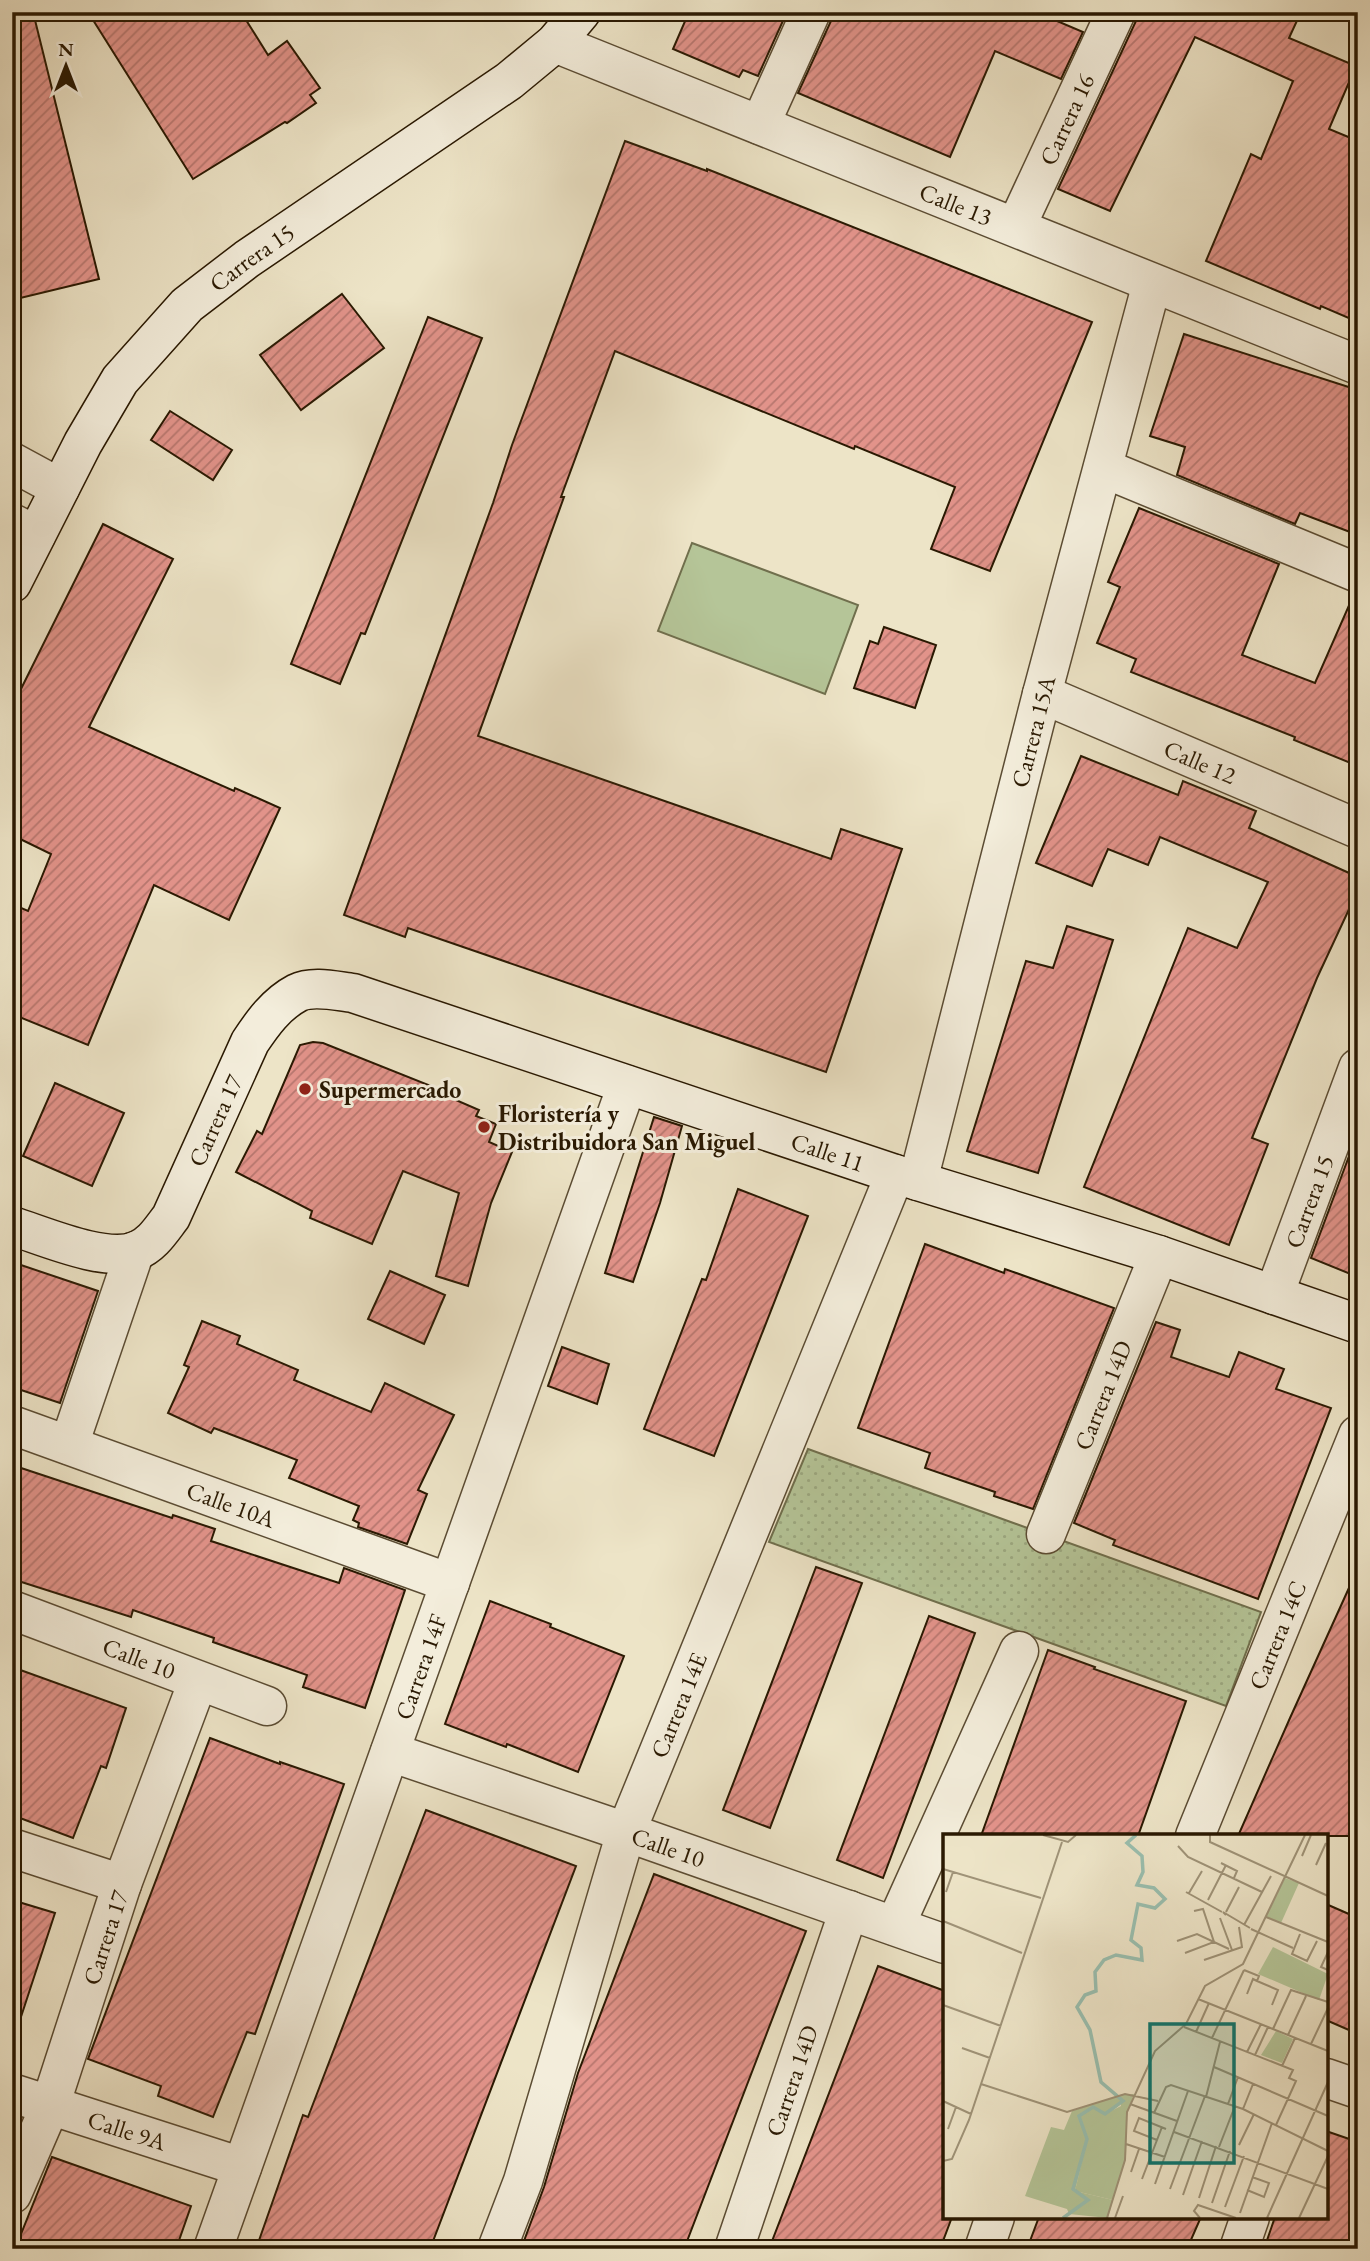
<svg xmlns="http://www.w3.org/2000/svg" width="1370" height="2261" viewBox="0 0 1370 2261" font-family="'EB Garamond',serif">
<defs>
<pattern id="park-dots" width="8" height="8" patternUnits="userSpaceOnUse" patternTransform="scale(1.75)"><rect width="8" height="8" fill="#b5c598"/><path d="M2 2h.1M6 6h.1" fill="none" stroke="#9ca981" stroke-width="1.8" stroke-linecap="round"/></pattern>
<pattern id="building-hatch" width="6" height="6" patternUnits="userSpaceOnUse" patternTransform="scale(1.75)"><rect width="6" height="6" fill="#e2938a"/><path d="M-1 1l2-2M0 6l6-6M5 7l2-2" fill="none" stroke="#b7776f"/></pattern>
</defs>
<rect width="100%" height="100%" fill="#ede4c7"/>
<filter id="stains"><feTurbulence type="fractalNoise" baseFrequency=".00286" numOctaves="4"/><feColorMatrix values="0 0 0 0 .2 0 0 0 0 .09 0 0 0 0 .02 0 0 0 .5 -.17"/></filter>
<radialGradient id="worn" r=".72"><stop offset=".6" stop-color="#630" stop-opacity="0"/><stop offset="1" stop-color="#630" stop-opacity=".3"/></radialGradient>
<path fill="#b5c598" stroke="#706f4d" stroke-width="2" d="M 692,543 L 858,605 L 825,694 L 658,631 Z"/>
<path fill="url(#park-dots)" stroke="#706f4d" stroke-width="2" d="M 808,1449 L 1261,1612 L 1226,1706 L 769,1542 Z"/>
<g fill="url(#building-hatch)" stroke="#2a1902" stroke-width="2">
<path d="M 12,12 L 33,12 L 99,279 L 12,300 Z"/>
<path d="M 88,12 L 241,12 L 268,55 L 287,41 L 320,88 L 310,95 L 316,103 L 287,123 L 285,122 L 193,179 Z"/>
<path d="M 689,12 L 787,12 L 758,76 L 743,70 L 739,77 L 673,49 Z"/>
<path d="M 832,12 L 1036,12 L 1083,32 L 1061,79 L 995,51 L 950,157 L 798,93 L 831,21 Z"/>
<path d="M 1138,12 L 1301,12 L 1289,38 L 1356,66 L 1329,129 L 1358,141 L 1358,322 L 1321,306 L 1320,309 L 1206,261 L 1251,154 L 1261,159 L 1293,81 L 1195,37 L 1110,211 L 1058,189 L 1136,21 Z"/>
<path d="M 625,141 L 707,171 L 707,169 L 1092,322 L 990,571 L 931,549 L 955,487 L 855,446 L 854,449 L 615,351 L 561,497 L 564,497 L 478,736 L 831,859 L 841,829 L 902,849 L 826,1072 L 408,928 L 405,937 L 344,915 L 493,503 L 512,445 Z"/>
<path d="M 342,294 L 384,348 L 301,410 L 260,355 Z"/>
<path d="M 428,317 L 482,338 L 365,634 L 361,633 L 340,684 L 291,664 Z"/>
<path d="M 1184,334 L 1358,390 L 1358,535 L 1300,513 L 1295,524 L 1177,475 L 1185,447 L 1150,436 Z"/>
<path d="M 170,411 L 232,450 L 213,480 L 151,440 Z"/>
<path d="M 1139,508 L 1279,564 L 1242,655 L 1315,683 L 1354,594 L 1358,594 L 1358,766 L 1294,740 L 1295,737 L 1131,672 L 1136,659 L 1097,643 L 1120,587 L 1108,582 Z"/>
<path d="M 103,524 L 173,559 L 89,727 L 234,791 L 235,788 L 280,808 L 229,920 L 154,885 L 88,1045 L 12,1014 L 12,904 L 28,911 L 51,854 L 12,835 L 12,707 Z"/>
<path d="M 884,627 L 936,645 L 915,708 L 854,688 L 870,641 L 878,644 Z"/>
<path d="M 1081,756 L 1178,795 L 1183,781 L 1256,811 L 1249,828 L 1358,877 L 1358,890 L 1317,978 L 1252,1138 L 1268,1144 L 1229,1245 L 1084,1187 L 1188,928 L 1237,948 L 1268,882 L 1160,837 L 1148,865 L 1108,849 L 1092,886 L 1036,863 Z"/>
<path d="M 1067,926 L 1113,940 L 1038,1173 L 967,1151 L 1026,961 L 1053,968 Z"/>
<path d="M 313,1042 L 323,1043 L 436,1088 L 435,1091 L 479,1110 L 476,1116 L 496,1124 L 489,1142 L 512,1152 L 491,1203 L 468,1286 L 436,1276 L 459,1193 L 403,1171 L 372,1244 L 310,1218 L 312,1211 L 236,1172 L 257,1131 L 262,1134 L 300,1045 Z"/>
<path d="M 55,1083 L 124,1113 L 92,1186 L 23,1156 Z"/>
<path d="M 654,1117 L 682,1126 L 660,1203 L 633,1282 L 605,1273 Z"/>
<path d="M 1358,1132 L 1358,1277 L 1311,1258 Z"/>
<path d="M 738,1189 L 808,1216 L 714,1456 L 644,1429 L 702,1279 L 706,1280 Z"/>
<path d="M 925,1244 L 1004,1273 L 1005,1269 L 1114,1308 L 1033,1509 L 994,1496 L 995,1492 L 925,1468 L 930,1453 L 858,1428 Z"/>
<path d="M 12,1262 L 98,1291 L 60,1403 L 12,1387 Z"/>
<path d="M 390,1271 L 445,1295 L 424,1344 L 368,1319 Z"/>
<path d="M 202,1321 L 240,1336 L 237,1344 L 298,1370 L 294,1380 L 371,1412 L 385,1383 L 454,1415 L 418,1490 L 427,1494 L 407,1544 L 358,1527 L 359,1523 L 353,1520 L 359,1506 L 289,1478 L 297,1460 L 214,1428 L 211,1433 L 168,1413 L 189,1367 L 184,1365 Z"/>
<path d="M 1156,1322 L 1180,1330 L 1171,1357 L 1229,1377 L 1239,1352 L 1284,1369 L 1276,1389 L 1331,1408 L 1258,1599 L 1113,1545 L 1115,1540 L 1074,1523 Z"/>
<path d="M 562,1347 L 609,1364 L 597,1404 L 548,1386 Z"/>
<path d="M 12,1465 L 172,1518 L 173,1515 L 215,1529 L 211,1541 L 339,1583 L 344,1568 L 405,1590 L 365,1708 L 303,1687 L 307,1675 L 213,1642 L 214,1638 L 133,1610 L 131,1617 L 12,1579 Z"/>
<path d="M 816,1567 L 862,1583 L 770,1828 L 723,1810 Z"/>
<path d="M 1358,1568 L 1358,1836 L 1238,1836 L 1290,1718 Z"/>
<path d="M 490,1601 L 551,1624 L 550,1627 L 624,1656 L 578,1772 L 507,1744 L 506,1747 L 445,1724 Z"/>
<path d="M 929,1616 L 975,1633 L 883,1878 L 837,1860 Z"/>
<path d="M 1048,1650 L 1095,1667 L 1094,1669 L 1186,1701 L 1138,1836 L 981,1836 Z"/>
<path d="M 12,1667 L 126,1708 L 106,1768 L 101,1766 L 73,1838 L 12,1815 Z"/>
<path d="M 210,1738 L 280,1764 L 280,1762 L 344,1784 L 255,2034 L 247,2032 L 213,2117 L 158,2096 L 161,2086 L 88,2059 Z"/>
<path d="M 426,1810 L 576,1866 L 430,2249 L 256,2249 L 303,2115 L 308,2117 Z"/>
<path d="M 654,1874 L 806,1931 L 684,2249 L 521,2249 L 544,2187 L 578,2073 Z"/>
<path d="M 12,1900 L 55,1913 L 19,2023 L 12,2022 Z"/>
<path d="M 1326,1904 L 1358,1918 L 1358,2034 L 1326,2020 Z"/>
<path d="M 878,1966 L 945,1991 L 945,2217 L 952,2217 L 940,2249 L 769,2249 Z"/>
<path d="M 1326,2131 L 1358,2142 L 1358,2249 L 1264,2249 L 1275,2217 L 1326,2217 Z"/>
<path d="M 52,2157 L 191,2206 L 176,2249 L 15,2249 Z"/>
<path d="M 1039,2217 L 1201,2217 L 1187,2249 L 1027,2249 Z"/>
</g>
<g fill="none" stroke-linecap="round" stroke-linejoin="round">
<defs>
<g id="street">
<path id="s1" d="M 555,43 L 1358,365"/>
<path d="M 760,125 L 811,12"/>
<path id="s2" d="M 1016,227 L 1116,12"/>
<path d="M 12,462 L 60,488"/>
<path d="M 1103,468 L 1358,573"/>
<path d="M 12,523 L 36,535"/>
<path id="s3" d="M 1042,694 L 1358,829"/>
<path id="s4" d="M 918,1181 L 1042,694 L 1152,283"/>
<path id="s5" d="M 1274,1295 L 1358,1068"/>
<path id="s6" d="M 12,1425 L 450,1583"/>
<path d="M 69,1445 L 135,1251"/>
<path id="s7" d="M 1046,1534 L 1159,1255"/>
<path id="s8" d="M 12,1610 L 267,1706"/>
<path id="s9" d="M 390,1752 L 626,1832 L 945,1944"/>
<path id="s10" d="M 1195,1836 L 1358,1435"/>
<path d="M 12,1848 L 122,1884"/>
<path d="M 895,1926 L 1019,1651"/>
<path d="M 1326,2078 L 1358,2089"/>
<path id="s11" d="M 12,2093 L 242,2167"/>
<path id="s12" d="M 12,2194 L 50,2106 L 122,1884 L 198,1681"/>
<path id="s13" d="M 213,2249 L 627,1085"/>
<path id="s14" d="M 497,2249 L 523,2181 L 626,1832 L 895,1174"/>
<path id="s15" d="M 734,2249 L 849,1910"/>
<path d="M 984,2249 L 995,2217"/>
<path d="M 1239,2249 L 1250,2217"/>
</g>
<g id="secondary">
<path id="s16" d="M 12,583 L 83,443 L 120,380 L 187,305 L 247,259 L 509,81 L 555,43 L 581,12"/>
<path id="s17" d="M 12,1226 C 44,1236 105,1263 136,1251 C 152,1245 161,1230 171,1217 L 250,1042 C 262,1024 276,1004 297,993 C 313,985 336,991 353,993 L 895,1174 L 1159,1255 L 1358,1324"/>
</g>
</defs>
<use href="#street" stroke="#5b4c33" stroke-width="41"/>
<use href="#secondary" stroke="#2a1902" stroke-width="41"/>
<use href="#street" stroke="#f3eddb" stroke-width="38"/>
<use href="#secondary" stroke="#f3eddb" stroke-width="38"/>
</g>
<g fill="#8f2418" stroke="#f3eddb" stroke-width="2.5">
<circle cx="305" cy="1089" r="7"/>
<circle cx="484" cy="1127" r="7"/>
</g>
<g text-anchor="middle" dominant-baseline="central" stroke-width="6" stroke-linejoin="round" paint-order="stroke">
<g font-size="24" fill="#2a1902" stroke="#f3eddb">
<text stroke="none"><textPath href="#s2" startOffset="119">Carrera 16</textPath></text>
<text stroke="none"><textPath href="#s1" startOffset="432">Calle 13</textPath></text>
<text stroke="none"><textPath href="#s16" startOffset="411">Carrera 15</textPath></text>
<text stroke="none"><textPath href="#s4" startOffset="464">Carrera 15A</textPath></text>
<text stroke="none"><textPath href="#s3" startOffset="172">Calle 12</textPath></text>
<text stroke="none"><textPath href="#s17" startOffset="284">Carrera 17</textPath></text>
<text stroke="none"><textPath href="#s17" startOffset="996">Calle 11</textPath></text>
<text stroke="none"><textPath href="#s5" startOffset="100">Carrera 15</textPath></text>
<text stroke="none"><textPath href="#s7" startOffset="150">Carrera 14D</textPath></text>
<text stroke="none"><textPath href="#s6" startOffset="233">Calle 10A</textPath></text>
<text stroke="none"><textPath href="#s10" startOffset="217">Carrera 14C</textPath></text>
<text stroke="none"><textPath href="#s8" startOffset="136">Calle 10</textPath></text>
<text stroke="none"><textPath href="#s13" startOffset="618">Carrera 14F</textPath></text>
<text stroke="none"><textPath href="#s14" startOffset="574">Carrera 14E</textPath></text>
<text stroke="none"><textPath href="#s9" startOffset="294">Calle 10</textPath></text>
<text stroke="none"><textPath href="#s12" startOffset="273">Carrera 17</textPath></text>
<text stroke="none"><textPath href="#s15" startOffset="178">Carrera 14D</textPath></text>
<text stroke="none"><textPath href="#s11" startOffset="121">Calle 9A</textPath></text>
</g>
<g font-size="24" font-weight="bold" fill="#2a1902" stroke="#f3eddb" text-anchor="start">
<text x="319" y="1089">Supermercado</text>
<text x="498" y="1113">Floristería y<tspan x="498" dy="28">Distribuidora San Miguel</tspan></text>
</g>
</g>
<g transform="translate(943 1834)">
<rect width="385" height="385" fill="#ede4c7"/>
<path d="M 333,197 L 350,205 L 339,229 L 318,221 ZM 177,261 L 180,268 L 169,277 L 161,280 L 150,273 L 136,284 L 144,305 L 132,357 L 170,366 L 165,384 L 126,380 L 124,375 L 82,362 L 108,293 L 121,296 L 129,277 Z" fill="#b5c598"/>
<path d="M 330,113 L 385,140 L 376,166 L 315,140 Z" fill="#b5c598"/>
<path d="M 342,44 L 356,49 L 338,89 L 323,83 ZM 191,260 L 184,278 L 183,322 L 170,366 L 132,357 L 144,305 L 136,281 L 150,273 L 162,280 L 178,272 L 177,261 Z" fill="#b5c598"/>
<path fill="none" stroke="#9abfaf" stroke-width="3.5" d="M 120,384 L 145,366 L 130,355 L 144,305 L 136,282 L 150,273 L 162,280 L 180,267 L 158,248 L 147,196 L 134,173 L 142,161 L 153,157 L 152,138 L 161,126 L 173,121 L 199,126 L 198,114 L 188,106 L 195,70 L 212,74 L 222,65 L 211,54 L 194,51 L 200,38 L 199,22 L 184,9 L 193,1"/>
<path fill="none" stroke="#9f9378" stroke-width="2" d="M 100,1 L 125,8 L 133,1M 267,1 L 267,8 L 385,62M 235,12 L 245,23 L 319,58M 359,22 L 368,1M 278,29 L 294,37 L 291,44M 373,31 L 383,9M 0,35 L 98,64M 3,58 L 10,38M 243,58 L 279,78M 246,59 L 259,37M 265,66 L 283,31M 283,78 L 296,53M 283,81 L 280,78 L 307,94M 323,83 L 385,108M 277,84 L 289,116M 0,87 L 79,119M 301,91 L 328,42M 308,95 L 350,114M 357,100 L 349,120 L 364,127 L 374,107M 234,107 L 254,100 L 286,115M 385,118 L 378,133 L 385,136M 242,119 L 271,108 L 260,75 L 251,77M 261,126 L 299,113 L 296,93M 301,136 L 316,142 L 314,147M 304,160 L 310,145 L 314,147 L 335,156 L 329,171M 255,165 L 385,217M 0,171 L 58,192M 241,193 L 350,236 L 346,244 L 353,247 L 333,291M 330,195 L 348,156 L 385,168M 253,198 L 266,169M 345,201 L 363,162M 269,204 L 301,136M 368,210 L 385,174M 19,214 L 47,224M 304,218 L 318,190M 312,221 L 325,193M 339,232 L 352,204M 271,233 L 385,282M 38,250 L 124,278 L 182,260 L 215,267M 263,263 L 277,208M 0,267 L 28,280M 187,270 L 234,287M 285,270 L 295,243M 300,275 L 310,250M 211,279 L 223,253 L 228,251 L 300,275 L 385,317M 5,295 L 13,273M 231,298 L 385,355M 214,306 L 191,297 L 196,284 L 223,295M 183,310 L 222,323M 296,311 L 311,280M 276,313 L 292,272M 0,327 L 9,325 L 26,286 L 119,8M 188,338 L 196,315M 199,345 L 219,293M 212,350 L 245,257M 227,355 L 262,262M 304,356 L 321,363 L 326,349 L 309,343M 240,361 L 259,307M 256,364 L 273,312M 269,369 L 287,317M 282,373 L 301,322M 297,379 L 329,289M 164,384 L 182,326 L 184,278 L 212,217 L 243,190 L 262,152 L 300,130 L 362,1M 172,384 L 180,362M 257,384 L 251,377 L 255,371 L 293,384M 324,384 L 385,248M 356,384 L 385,322"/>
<path fill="#0f766e" fill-opacity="0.15" stroke="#0f766e" stroke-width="3.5" d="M 207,190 L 291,190 L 291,329 L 207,329 Z"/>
<rect width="385" height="385" fill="none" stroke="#2a1902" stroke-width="3.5"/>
</g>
<rect width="1370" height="2261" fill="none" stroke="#ede4c7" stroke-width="42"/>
<rect x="14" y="14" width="1342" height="2233" fill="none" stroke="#2a1902" stroke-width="3.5"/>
<rect x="21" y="21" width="1328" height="2219" fill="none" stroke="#2a1902" stroke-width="2"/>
<g transform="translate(66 66)" stroke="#f3eddb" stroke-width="5" paint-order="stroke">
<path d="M0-5L12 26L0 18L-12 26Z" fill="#2a1902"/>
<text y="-10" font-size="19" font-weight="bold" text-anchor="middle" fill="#2a1902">N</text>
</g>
<rect width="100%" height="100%" filter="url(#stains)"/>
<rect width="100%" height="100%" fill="url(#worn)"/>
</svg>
